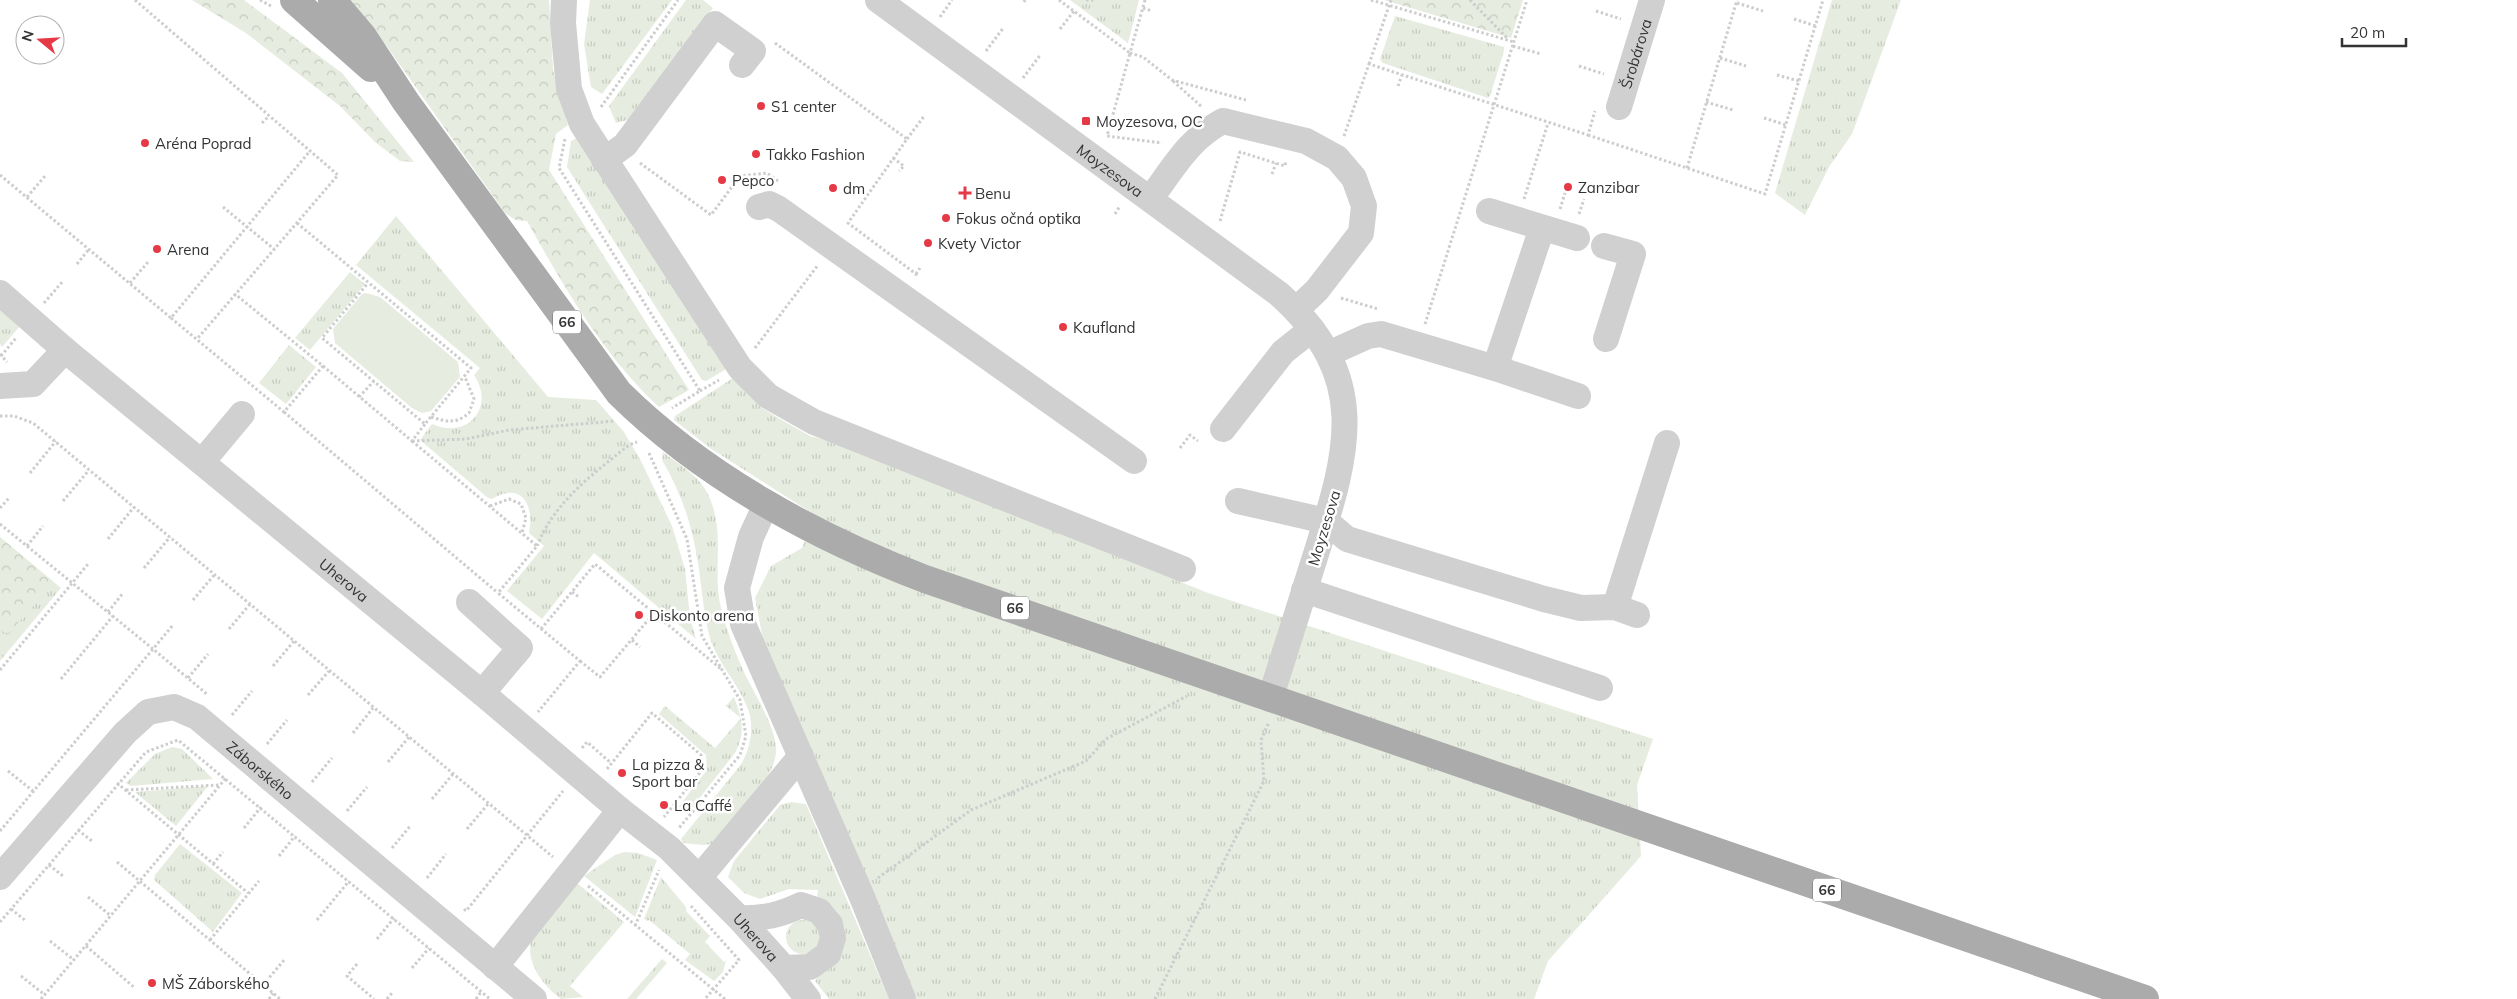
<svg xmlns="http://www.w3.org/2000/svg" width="2517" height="999" viewBox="0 0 2517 999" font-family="Mulish,sans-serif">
<defs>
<pattern id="grass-tufts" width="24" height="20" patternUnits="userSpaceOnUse" patternTransform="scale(1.25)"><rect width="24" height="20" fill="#e6ecdf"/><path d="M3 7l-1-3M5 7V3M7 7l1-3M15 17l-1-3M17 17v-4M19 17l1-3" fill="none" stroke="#c6cbc0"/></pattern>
<pattern id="forest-crowns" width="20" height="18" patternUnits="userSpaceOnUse" patternTransform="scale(1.25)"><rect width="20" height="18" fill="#e6ecdf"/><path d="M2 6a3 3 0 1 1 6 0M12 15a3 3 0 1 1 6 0" fill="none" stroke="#c6cbc0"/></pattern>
</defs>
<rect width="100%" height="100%" fill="#fff"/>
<g fill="url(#grass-tufts)">
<path d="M 590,0 L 672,0 L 602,94 L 591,87 L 584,44 Z"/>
<path d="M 686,0 L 703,0 L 713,8 L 632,119 L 616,123 L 609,106 Z"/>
<path d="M 1070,0 L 1139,0 L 1128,43 Z"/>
<path d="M 1832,0 L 1901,0 L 1852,134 L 1829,167 L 1805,215 L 1775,193 Z"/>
<path d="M 1395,16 L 1504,47 L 1504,51 L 1490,96 L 1488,98 L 1383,63 L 1380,59 Z"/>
<path d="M 579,137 L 726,369 L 706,381 L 702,380 L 567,167 L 571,141 Z"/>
<path d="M 396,216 L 548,397 L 596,400 L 624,432 L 641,461 L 672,526 L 685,569 L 690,618 L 696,639 L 594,553 L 542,619 L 507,591 L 544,546 L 529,533 C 535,505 521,481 492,499 L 488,498 L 420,440 L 432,424 C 467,440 496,407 474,375 L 480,368 L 356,265 Z"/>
<path d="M 350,272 L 365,284 L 310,350 L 295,338 Z"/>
<path d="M 0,309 L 20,326 L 2,347 L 0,344 Z"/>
<path d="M 289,345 L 316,367 L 286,404 L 259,383 Z"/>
<path d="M 733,378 L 762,408 L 780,419 L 810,436 L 844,445 L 1208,593 L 1653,739 L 1637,785 L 1641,856 L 1548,961 L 1534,999 L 911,999 L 765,650 L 755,598 L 771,566 L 802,548 L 815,515 L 710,448 L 674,420 L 675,416 Z"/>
<path d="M 663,452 C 677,463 696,474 705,489 C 728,528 711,568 721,608 C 726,629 735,652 744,672 C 753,692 778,730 776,752 C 774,782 732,820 712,844 L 703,845 L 683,843 L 681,839 L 742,763 C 750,748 754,728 749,712 C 740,685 718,664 710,638 C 702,609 702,581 696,552 C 690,518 679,489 662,460 Z"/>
<path d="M 0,537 L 61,588 L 0,661 Z"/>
<path d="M 734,697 C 742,717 746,733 735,753 L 687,814 L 679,806 L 707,770 L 706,755 L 659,714 L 665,706 L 715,748 L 741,718 L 726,706 Z"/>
<path d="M 172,747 L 182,749 L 213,779 L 131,786 L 126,783 L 155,754 Z"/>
<path d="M 208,786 L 176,826 L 135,792 Z"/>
<path d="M 791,802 L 806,804 L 889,999 L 829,999 L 815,981 C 821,972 832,970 838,960 C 853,937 844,906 817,898 L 818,890 L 789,889 L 760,899 L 744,893 L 728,877 L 734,861 L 780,805 Z"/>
<path d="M 180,844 L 242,893 L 213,932 L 154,880 L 155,875 Z"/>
<path d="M 624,852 L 638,853 L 657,860 L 635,917 L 584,876 L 615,855 Z"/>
<path d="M 661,877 L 686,907 L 686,911 L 710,936 L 705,942 L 724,962 L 726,960 L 723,972 L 714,981 L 685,960 L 690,954 L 649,920 L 647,921 L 644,919 Z"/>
<path d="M 577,883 L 624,922 L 570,986 L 583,997 L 561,999 C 543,985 526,964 531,941 Z"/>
<circle cx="803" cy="937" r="17"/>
<path d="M 662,959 L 667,963 L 636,999 L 627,999 Z"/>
</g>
<g fill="url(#forest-crowns)">
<path d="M 192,0 L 244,0 L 342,73 L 414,162 L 400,161 L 375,142 L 340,106 L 246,33 Z"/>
<path d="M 347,0 L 549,0 L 553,69 L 568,125 L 556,134 L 549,170 L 689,390 L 659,407 C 603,355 564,287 527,221 L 516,220 L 505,213 L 388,48 Z"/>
<path d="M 1384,0 L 1523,0 L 1511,38 Z"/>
<path d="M 0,537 L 54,583 L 7,635 L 0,629 Z"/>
</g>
<path fill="#e6ecdf" d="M 366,293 L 380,297 L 458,362 L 460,377 L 431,411 L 422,413 L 412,408 L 335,343 L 333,329 L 362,294 Z"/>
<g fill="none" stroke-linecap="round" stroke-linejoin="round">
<g stroke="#cdcdcd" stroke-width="3" stroke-dasharray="2.5 2.5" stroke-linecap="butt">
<path d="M 135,0 L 338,175 L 197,339"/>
<path d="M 260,0 L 271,6"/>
<path d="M 1059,0 L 1130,53 L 1107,136 L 1162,143"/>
<path d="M 1086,0 L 1094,0"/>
<path d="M 1145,0 L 1130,53 L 1143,57 L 1172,80 L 1246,100"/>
<path d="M 1371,0 L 1514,42"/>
<path d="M 1470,0 L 1508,39"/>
<path d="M 1024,2 L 1025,0"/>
<path d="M 1737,3 L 1763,11"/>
<path d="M 1143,8 L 1152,11"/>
<path d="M 1596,11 L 1621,19"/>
<path d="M 940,17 L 952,0"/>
<path d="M 1794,19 L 1816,26"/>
<path d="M 1060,29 L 1074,11"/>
<path d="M 775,43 L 907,139 L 848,223 L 916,274 L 916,276"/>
<path d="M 1513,46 L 1541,54"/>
<path d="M 986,51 L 1004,27"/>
<path d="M 1720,58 L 1746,66"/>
<path d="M 1369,64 L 1391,0"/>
<path d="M 1579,66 L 1604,74"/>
<path d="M 1777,75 L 1799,81"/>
<path d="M 1023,78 L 1041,54"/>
<path d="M 1173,81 L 1202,107"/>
<path d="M 1398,86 L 1402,75"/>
<path d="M 1706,102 L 1733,110"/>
<path d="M 601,107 L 678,0"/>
<path d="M 1764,118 L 1786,125"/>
<path d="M 262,123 L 269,116"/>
<path d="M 1588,135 L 1765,194 L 1823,0"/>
<path d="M 1344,136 L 1369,64 L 1588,135 L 1595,111"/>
<path d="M 565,139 L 559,168 L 700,391 L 672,408"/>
<path d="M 907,139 L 925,115"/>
<path d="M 893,158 L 904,166 L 899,171"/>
<path d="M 640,163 L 711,215 L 740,176 L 767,173 L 778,181"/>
<path d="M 1687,168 L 1737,0"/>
<path d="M 1272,174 L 1276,163"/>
<path d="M 0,175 L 171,318 L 310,151"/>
<path d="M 27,197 L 45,176"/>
<path d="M 1524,199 L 1548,123"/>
<path d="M 223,207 L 274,249"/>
<path d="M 1560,209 L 1565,193"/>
<path d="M 1115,214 L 1120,206"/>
<path d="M 1579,214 L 1584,199"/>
<path d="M 1220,221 L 1240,152 L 1285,166 L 1286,160"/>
<path d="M 297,223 L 471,368 L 425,424 L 322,338 L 368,283"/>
<path d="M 77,264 L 89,249"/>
<path d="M 916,274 L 920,268"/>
<path d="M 130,283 L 148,262"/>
<path d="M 1341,298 L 1378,309"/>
<path d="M 44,303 L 63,281"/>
<path d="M 171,318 L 284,412 L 323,366 L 235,294"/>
<path d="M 1425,324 L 1527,0"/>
<path d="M 755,348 L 818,265"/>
<path d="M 0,354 L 7,362"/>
<path d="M 1,356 L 16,338"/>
<path d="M 323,366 L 412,441 L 425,424"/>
<path d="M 700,391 L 719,380"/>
<path d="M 359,397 L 374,381"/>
<path d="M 284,412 L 498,593"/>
<path d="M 0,416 L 14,416 L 33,423 L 553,857"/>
<path d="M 431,417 C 447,422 456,424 469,413 L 474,399 L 465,377"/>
<path d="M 412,441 L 537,546 L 498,593 L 580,661 L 538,712"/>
<path d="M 412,441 L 466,439 L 509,430 L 615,421"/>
<path d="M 1180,448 L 1190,435 L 1198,441"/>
<path d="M 649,453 L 687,539 L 702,636 L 740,700 L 746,736 L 740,755 L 679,828"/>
<path d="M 30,473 L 56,441"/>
<path d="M 63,501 L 89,470"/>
<path d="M 490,506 L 509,499 L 521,504 L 526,518 L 522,533"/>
<path d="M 0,508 L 9,498"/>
<path d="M 0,524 L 153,649 L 173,625"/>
<path d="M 108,539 L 134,507"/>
<path d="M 27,546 L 43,526"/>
<path d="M 537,546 C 555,501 593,474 629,445 L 637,442"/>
<path d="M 144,568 L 170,537"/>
<path d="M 572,592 L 579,597"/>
<path d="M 193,600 L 215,574"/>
<path d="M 108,612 L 123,593"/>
<path d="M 229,629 L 250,604"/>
<path d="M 541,629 L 595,564 L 721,669"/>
<path d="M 632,640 L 640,647"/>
<path d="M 580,661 L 600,677 L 654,613"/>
<path d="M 273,666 L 294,641"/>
<path d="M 0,670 L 88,564"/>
<path d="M 188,678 L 208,654"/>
<path d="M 61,679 L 113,616"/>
<path d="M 308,695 L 329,671"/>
<path d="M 232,715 L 252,691"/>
<path d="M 353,733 L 373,708"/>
<path d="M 267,744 L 287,720"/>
<path d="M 582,748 L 587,742 L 611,763"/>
<path d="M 388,762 L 409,737"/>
<path d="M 607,769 L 652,713 L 701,755 L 702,770 L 664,817"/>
<path d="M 8,771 L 33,791"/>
<path d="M 312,782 L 332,758"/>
<path d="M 117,783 L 248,893"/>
<path d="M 126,790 L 220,785"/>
<path d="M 432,799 L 453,774"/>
<path d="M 347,811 L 367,787"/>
<path d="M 244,828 L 261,807"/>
<path d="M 467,829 L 488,804"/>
<path d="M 78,830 L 92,841"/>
<path d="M 0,831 L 153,649 L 208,695"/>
<path d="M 392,848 L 411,825"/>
<path d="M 279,856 L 295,836"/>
<path d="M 117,862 L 280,999"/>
<path d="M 213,864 L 223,852"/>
<path d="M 49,865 L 63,876"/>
<path d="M 427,878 L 446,854"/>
<path d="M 878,878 L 971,810 L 1086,761 L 1106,739 L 1187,696"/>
<path d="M 588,886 L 725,999"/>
<path d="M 88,897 L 111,916"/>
<path d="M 691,906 L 739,960 L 705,999"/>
<path d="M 11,909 L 26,921"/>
<path d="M 464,909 L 466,911 L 563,791"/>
<path d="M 317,920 L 349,881"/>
<path d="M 0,922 L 146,752 L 178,740 L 490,999"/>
<path d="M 635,926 L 659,870"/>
<path d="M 377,939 L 394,918"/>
<path d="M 210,940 L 259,881"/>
<path d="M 50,941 L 74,960"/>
<path d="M 86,946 L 135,988"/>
<path d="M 357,964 L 347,976 L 374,999"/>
<path d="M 412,968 L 429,948"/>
<path d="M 21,976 L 45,995"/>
<path d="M 263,985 L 285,959"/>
<path d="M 41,999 L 226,778"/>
<path d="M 269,999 L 273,993"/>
<path d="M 387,999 L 392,993"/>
<path d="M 476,999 L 481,992"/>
<path d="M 1155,999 L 1264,781 L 1261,740 L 1269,722"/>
</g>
<g stroke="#d0d0d0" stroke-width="26">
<path d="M 564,0 L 563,23 L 569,89 L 582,124 L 740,368 L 768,396 L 814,422 L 1183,569"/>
<path id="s1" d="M 878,0 L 1279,294 C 1371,377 1349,449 1316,554 C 1301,602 1286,650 1270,699"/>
<path id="s2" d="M 1619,107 L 1652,0"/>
<path d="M 604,160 L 625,145 L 715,24 L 753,51 L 742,65"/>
<path d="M 1150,199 C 1173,169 1188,139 1223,121 L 1306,141 L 1337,158 L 1354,178 L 1364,206 L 1361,233 L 1317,290 L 1296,310"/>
<path d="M 759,207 L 769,204 L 779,209 L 1134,461"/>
<path d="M 1489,211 L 1577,238"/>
<path d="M 1604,246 L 1633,254 L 1606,339"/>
<path id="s3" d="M 0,293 L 65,350 L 482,693 L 620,810 L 669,848 L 739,918 L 784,968 L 808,999"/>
<path d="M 1328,354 L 1368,336 L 1381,334 L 1495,368 L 1542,228"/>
<path d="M 1495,368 L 1578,396"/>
<path d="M 0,386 L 33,384 L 65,350"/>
<path d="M 1223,429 L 1283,352 L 1312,329"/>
<path d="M 202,462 L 242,414"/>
<path d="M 1238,501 L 1326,521 L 1347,539 L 1544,599 L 1581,608 L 1615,607 L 1637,615"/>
<path d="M 766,504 L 751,537 L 737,588 L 743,624 L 862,897 L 903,999"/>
<path d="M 1304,590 L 1600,688"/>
<path d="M 469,602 L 520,648 L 482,693"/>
<path d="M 1615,607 L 1667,443"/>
<path id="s4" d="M 0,877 L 125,733 L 148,712 L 174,707 L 197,717 L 534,999"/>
<path d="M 699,878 L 801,756"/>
<path d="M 739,918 C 763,919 780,915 801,905 L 819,911 L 830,924 L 833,938 L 828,954 L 810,967 L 784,968"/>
<path d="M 495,967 L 620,810"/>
</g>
<g stroke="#ababab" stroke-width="28">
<path d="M 294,0 L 371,68"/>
<path d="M 332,0 L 362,35 L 406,102 L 619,393 C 703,476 815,537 925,579 L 2145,999"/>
</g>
</g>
<g fill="#e63946" stroke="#fff" stroke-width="2">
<circle cx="761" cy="106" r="5"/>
<rect x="1081" y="116" width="10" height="10" rx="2.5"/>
<circle cx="145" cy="143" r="5"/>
<circle cx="756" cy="154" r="5"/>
<circle cx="722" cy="180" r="5"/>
<circle cx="1568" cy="187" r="5"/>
<circle cx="833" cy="188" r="5"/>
<path d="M962.5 185.5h5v5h5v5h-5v5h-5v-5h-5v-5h5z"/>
<circle cx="946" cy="218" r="5"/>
<circle cx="928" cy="243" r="5"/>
<circle cx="157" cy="249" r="5"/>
<circle cx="1063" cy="327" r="5"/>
<circle cx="639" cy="615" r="5"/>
<circle cx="622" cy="773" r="5"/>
<circle cx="664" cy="805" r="5"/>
<circle cx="152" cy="983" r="5"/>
</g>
<g text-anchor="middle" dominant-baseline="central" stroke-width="5" stroke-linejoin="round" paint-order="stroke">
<g fill="#fff" stroke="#707070" stroke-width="1">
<rect x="553" y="310.5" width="28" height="23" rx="4"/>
<rect x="1001" y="596.5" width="28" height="23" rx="4"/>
<rect x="1813" y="878.5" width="28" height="23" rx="4"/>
</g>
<g font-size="14" font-weight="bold" fill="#333">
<text x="567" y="322">66</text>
<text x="1015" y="608">66</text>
<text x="1827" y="890">66</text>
</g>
<g font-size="15" fill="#333" stroke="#fff">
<text stroke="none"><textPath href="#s2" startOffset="56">Šrobárova</textPath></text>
<text stroke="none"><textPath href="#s1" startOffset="288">Moyzesova</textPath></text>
<text transform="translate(1324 528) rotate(-73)">Moyzesova</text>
<text stroke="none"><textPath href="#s3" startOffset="448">Uherova</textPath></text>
<text stroke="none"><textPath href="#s4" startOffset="356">Záborského</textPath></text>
<text stroke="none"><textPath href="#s3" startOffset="994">Uherova</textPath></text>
</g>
<g font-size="15" fill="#333" stroke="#fff" text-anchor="start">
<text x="771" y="106">S1 center</text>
<text x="1096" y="121">Moyzesova, OC</text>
<text x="155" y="143">Aréna Poprad</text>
<text x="766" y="154">Takko Fashion</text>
<text x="732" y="180">Pepco</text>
<text x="1578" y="187">Zanzibar</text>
<text x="843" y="188">dm</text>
<text x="975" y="193">Benu</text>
<text x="956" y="218">Fokus očná optika</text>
<text x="938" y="243">Kvety Victor</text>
<text x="167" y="249">Arena</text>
<text x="1073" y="327">Kaufland</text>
<text x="649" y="615">Diskonto arena</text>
<text x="632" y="764">La pizza &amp;<tspan x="632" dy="17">Sport bar</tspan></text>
<text x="674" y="805">La Caffé</text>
<text x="162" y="983">MŠ Záborského</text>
</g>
</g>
<g transform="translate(40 40) rotate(288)"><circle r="24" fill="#ffffff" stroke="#adadad"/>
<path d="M0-4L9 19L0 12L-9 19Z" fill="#e63946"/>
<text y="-8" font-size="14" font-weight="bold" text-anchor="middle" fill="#333333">N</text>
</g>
<path d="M2342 38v8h64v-8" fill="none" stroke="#333333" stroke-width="2.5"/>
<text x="2350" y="38" font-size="15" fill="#333333" stroke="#ffffff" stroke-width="4" paint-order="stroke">20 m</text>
</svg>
